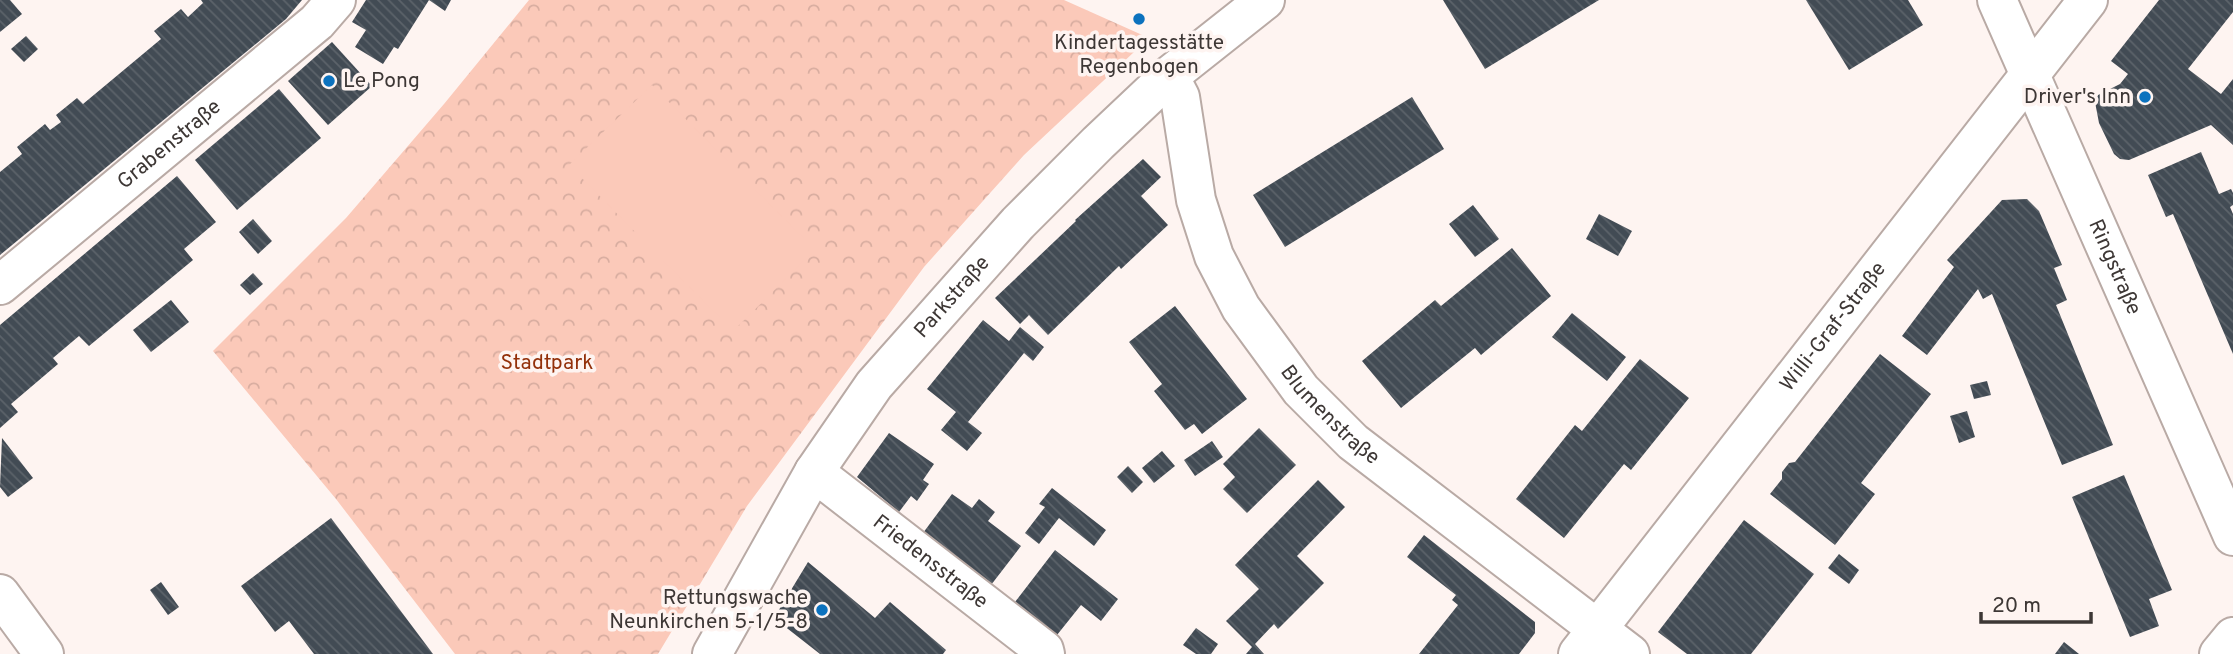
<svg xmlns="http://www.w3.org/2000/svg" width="2233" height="654" viewBox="0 0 2233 654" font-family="Overpass,sans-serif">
<defs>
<pattern id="park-crowns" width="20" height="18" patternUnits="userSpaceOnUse" patternTransform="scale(1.75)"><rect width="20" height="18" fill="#fbc9b9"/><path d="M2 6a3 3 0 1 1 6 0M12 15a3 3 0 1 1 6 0" fill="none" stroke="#d8ada0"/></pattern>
<pattern id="building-back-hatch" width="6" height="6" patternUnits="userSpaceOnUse" patternTransform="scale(1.75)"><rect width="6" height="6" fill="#424b54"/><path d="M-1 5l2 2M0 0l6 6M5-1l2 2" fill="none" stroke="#5c636a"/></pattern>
</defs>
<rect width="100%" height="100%" fill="#fef4f1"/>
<path fill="url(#park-crowns)" d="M 529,0 L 1064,0 L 1149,38 L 1024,155 L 924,267 L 747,506 L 658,654 L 455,654 L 336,499 L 213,351 L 346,218 L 444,104 Z"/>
<path fill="#fbc9b9" d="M 652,85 L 815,250 L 733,331 L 569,165 Z"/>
<g fill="url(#building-back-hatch)">
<path d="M 0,0 L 10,0 L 22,14 L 0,32 Z"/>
<path d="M 201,0 L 302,0 L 286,19 L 0,255 L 0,172 L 22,154 L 17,147 L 45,124 L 50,130 L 61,122 L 56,115 L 77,98 L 83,104 L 161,39 L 154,31 L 181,9 L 188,17 L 203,3 Z"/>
<path d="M 366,0 L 451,0 L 445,11 L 429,0 L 398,49 L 394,47 L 383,64 L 355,47 L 366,30 L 352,22 Z"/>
<path d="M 1443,0 L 1599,0 L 1485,69 Z"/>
<path d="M 1806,0 L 1908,0 L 1923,25 L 1849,70 Z"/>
<path d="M 2159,0 L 2233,0 L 2233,12 L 2188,69 L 2221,94 L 2233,79 L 2233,145 L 2211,125 L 2129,160 L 2120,159 L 2114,154 L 2099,123 L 2095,102 L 2098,95 L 2120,84 L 2128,74 L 2111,61 Z"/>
<path d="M 26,36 L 38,49 L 24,62 L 11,49 Z"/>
<path d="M 332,42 L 372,86 L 328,125 L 288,81 Z"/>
<path d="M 279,89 L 321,138 L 237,210 L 195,160 Z"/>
<path d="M 1412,97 L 1444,149 L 1285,247 L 1253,195 Z"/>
<path d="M 2201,152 L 2219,194 L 2231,189 L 2233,193 L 2233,205 L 2230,207 L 2233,214 L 2233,354 L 2173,214 L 2166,217 L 2148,175 Z"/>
<path d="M 1143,159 L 1161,177 L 1141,196 L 1168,225 L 1121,269 L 1119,266 L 1048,335 L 1029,315 L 1020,324 L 995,298 L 1076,221 L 1075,220 Z"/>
<path d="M 177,176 L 216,222 L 184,249 L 193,260 L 89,346 L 79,336 L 53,358 L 58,364 L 11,404 L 18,412 L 0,428 L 0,325 Z"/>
<path d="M 2027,199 L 2039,211 L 2062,265 L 2054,268 L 2067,300 L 2056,305 L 2113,445 L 2062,465 L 1992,294 L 1983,299 L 1978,289 L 1927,355 L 1902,336 L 1954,267 L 1947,260 L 2002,200 Z"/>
<path d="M 1473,205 L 1499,239 L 1475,257 L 1449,224 Z"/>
<path d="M 1599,214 L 1632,231 L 1618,256 L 1586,239 Z"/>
<path d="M 253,219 L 272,241 L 258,254 L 239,232 Z"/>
<path d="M 1512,248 L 1551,296 L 1481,355 L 1475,348 L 1401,408 L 1362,361 L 1435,300 L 1441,306 Z"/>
<path d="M 253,273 L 263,284 L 250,295 L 240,285 Z"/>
<path d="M 171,300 L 189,322 L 151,352 L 133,330 Z"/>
<path d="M 1175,306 L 1247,399 L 1202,434 L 1194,424 L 1185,430 L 1154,391 L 1162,384 L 1129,342 Z"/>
<path d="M 1572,313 L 1626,357 L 1607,381 L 1552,337 Z"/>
<path d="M 983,320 L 1009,341 L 1020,327 L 1044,347 L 1033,361 L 1024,353 L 968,422 L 982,433 L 967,451 L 941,430 L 956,412 L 927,389 Z"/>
<path d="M 1880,354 L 1931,394 L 1861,483 L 1875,494 L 1835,545 L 1770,494 L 1782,479 L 1782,472 L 1789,463 L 1795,462 Z"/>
<path d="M 1640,359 L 1689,398 L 1631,470 L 1624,464 L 1564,538 L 1516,499 L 1575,425 L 1582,431 Z"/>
<path d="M 1987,381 L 1991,395 L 1974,399 L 1970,385 Z"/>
<path d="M 1967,411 L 1975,437 L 1959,443 L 1950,416 Z"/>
<path d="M 1259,428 L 1296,465 L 1247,513 L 1223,489 L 1235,477 L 1223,464 Z"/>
<path d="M 889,433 L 934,464 L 923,480 L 929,484 L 917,501 L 911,496 L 899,512 L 857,477 Z"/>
<path d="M 2,438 L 33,478 L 8,497 L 0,487 Z"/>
<path d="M 1212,441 L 1223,457 L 1195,476 L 1184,460 Z"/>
<path d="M 1162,451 L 1175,466 L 1154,483 L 1142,468 Z"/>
<path d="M 1128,466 L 1143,482 L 1132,493 L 1117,477 Z"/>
<path d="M 2124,475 L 2172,590 L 2149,599 L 2159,626 L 2130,637 L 2072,497 Z"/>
<path d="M 1318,480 L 1345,507 L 1297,556 L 1324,583 L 1278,629 L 1274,624 L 1255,644 L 1264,654 L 1246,654 L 1252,647 L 1226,621 L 1259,589 L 1235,565 Z"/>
<path d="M 1052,488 L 1106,530 L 1094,546 L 1059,518 L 1039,544 L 1025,533 L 1045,507 L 1039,504 Z"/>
<path d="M 952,494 L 972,508 L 979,499 L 995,512 L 988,521 L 1021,546 L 991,585 L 923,533 Z"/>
<path d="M 331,518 L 433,654 L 314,654 L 289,621 L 275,632 L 241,586 Z"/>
<path d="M 1744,520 L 1814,574 L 1751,654 L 1687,654 L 1658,632 Z"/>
<path d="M 1424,535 L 1535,622 L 1535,633 L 1519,654 L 1419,654 L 1458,605 L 1452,600 L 1456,595 L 1407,557 Z"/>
<path d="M 1055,550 L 1118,599 L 1101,621 L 1081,605 L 1057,635 L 1015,602 Z"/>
<path d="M 1839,554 L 1859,570 L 1849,584 L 1828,568 Z"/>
<path d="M 808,562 L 875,618 L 890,602 L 946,650 L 943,654 L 820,654 L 774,618 Z"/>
<path d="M 161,582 L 179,607 L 168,615 L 150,590 Z"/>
<path d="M 1196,628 L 1218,644 L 1211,654 L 1196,654 L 1183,645 Z"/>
<path d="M 2064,642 L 2079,654 L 2055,654 Z"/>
</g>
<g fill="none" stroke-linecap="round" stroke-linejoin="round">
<defs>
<g id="minor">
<path id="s1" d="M 1997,0 L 2233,536"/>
<path id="s2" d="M 1169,76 L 1180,97 L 1196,200 L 1214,256 L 1241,308 L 1301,390 L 1353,442 L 1630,654"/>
<path id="s3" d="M 0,285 L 317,22 L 336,0"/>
<path id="s4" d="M 814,472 L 1044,650 L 1045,654"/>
<path d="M 0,594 L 44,654"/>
<path id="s5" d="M 712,654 L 814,472 L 874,385 L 1018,223 L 1098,143 L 1169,76 L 1265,0"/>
<path id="s6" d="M 1578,654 L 2088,0"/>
<path d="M 2219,654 L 2233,637"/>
</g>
</defs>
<use href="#minor" stroke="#b9aaa5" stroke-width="42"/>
<use href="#minor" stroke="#fff" stroke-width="38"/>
</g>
<g fill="#0c72be" stroke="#fef4f1" stroke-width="2.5">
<circle cx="1139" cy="19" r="7"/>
<circle cx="329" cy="81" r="7"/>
<circle cx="2145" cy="97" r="7"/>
<circle cx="822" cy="610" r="7"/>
</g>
<g text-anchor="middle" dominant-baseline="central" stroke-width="7" stroke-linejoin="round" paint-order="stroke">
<g font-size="21" fill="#3d3735" stroke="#fef4f1" text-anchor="end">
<text x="1139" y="43" text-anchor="middle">Kindertagesstätte<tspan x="1139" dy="24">Regenbogen</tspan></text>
<text x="343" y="81" text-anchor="start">Le Pong</text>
<text x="2131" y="97">Driver's Inn</text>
<text x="808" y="598">Rettungswache<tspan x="808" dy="24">Neunkirchen 5-1/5-8</tspan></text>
</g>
<g font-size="21" fill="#3d3735" stroke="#fef4f1">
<text stroke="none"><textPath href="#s3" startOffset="220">Grabenstraße</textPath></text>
<text stroke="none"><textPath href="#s1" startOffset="292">Ringstraße</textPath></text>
<text stroke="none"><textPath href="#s5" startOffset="432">Parkstraße</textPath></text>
<text stroke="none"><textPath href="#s6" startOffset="415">Willi-Graf-Straße</textPath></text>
<text stroke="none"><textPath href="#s2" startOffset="385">Blumenstraße</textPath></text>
<text stroke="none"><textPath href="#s4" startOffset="147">Friedensstraße</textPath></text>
</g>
<g font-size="21" fill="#93300a" stroke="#fef4f1">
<text x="547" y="363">Stadtpark</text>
</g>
</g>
<path d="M1981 612v10h110v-10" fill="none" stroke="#3d3735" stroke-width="3.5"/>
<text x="1992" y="612" font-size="21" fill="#3d3735" stroke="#fef4f1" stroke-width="5" paint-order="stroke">20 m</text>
</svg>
